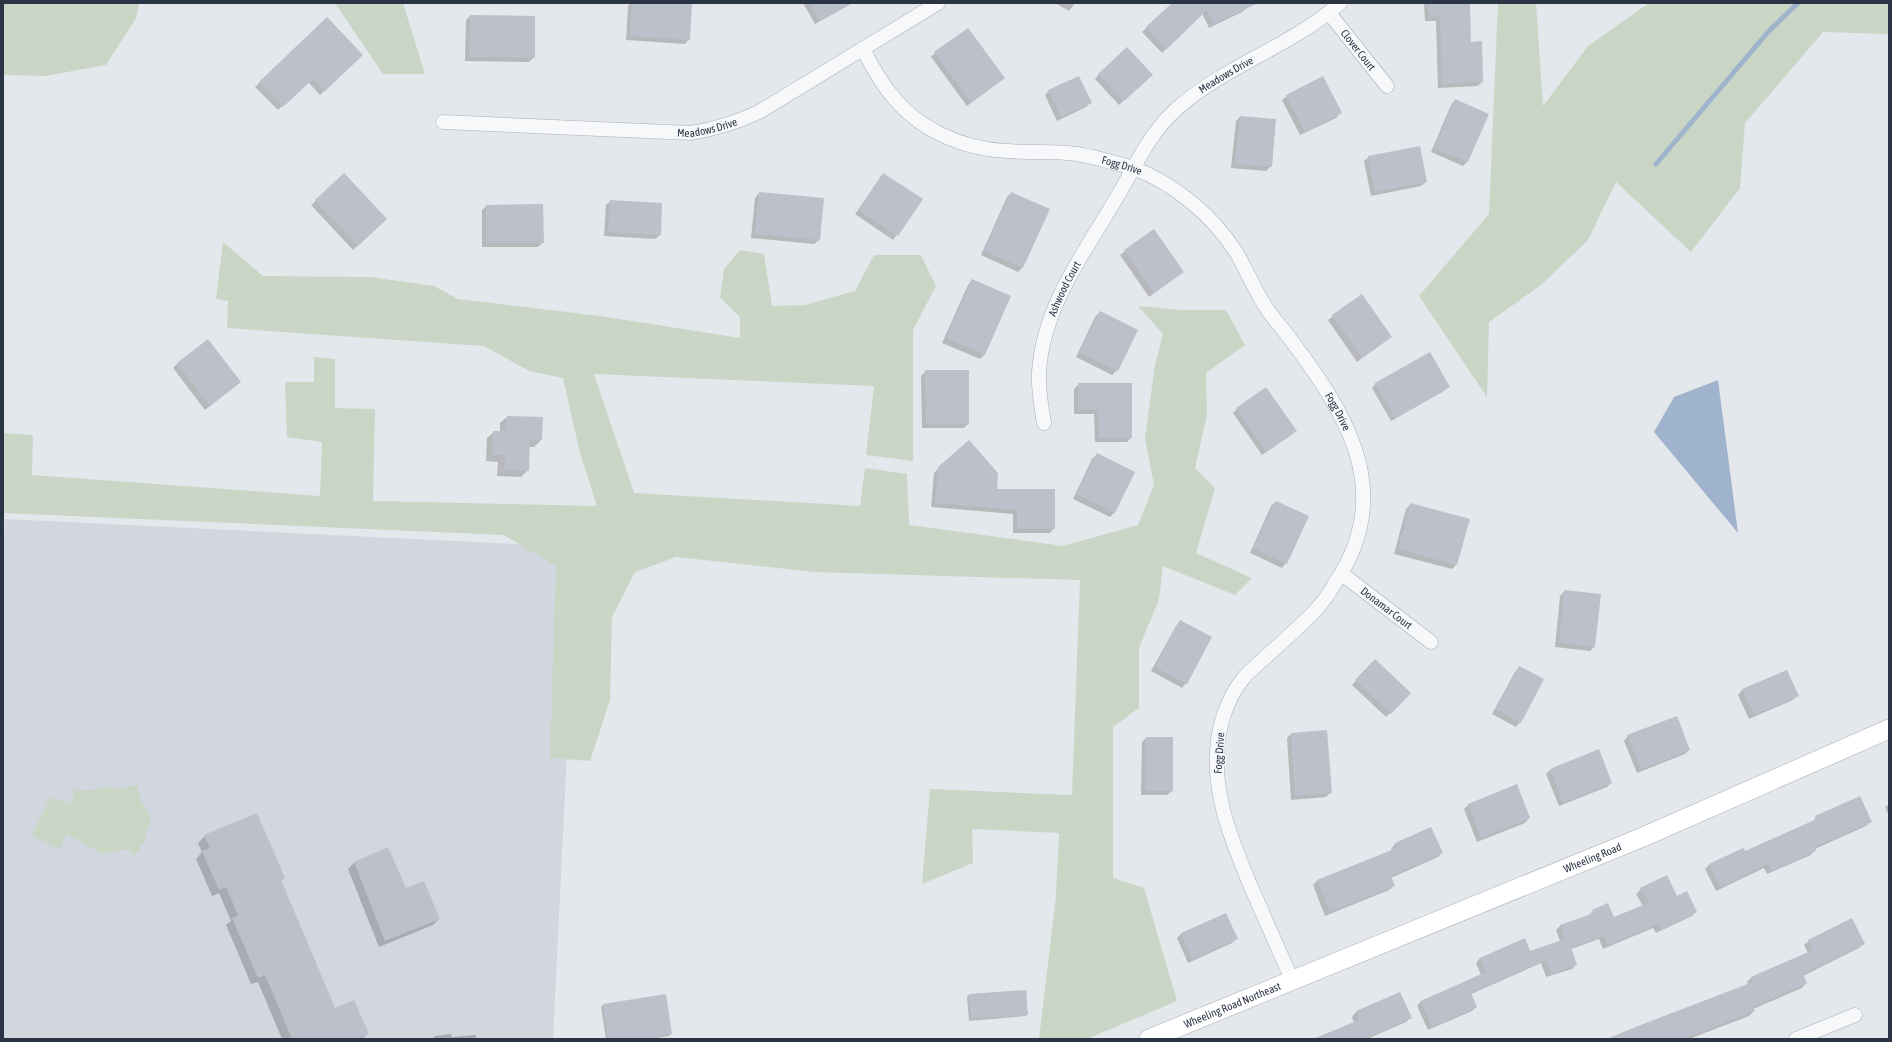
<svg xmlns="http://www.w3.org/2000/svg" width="1892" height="1042" viewBox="0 0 1892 1042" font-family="'Asap Condensed',sans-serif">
<rect width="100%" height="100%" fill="#e4e7ec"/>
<path fill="#d2d6de" d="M 5,519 L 577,547 L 553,1039 L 3,1039 L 3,564 Z"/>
<g fill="#c9d6c5">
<path d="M 3,3 L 139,3 L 136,18 L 106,65 L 45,76 L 3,75 Z"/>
<path d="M 335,3 L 403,3 L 425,74 L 383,74 Z"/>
<path d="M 1498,3 L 1536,3 L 1543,106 L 1588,46 L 1649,3 L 1889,3 L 1889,34 L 1823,32 L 1745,123 L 1740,188 L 1691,252 L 1616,182 L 1588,240 L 1541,285 L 1489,322 L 1487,397 L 1419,296 L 1489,214 Z"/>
<path d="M 223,242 L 263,276 L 370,277 L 434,286 L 458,299 L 600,316 L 740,338 L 740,317 L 720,298 L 724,269 L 740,250 L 764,254 L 772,306 L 805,305 L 855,291 L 874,255 L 921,255 L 936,286 L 913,330 L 913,461 L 866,455 L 874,386 L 594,374 L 634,493 L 860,506 L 865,468 L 907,474 L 909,525 L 1063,546 L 1138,525 L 1154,485 L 1145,438 L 1155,365 L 1163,334 L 1138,306 L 1180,310 L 1226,310 L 1245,345 L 1206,373 L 1207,415 L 1195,468 L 1215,488 L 1196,553 L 1252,578 L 1235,595 L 1163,566 L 1159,599 L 1139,648 L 1139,708 L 1113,727 L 1113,878 L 1144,888 L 1177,1001 L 1087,1039 L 1039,1039 L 1056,896 L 1059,833 L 972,829 L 973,863 L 922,884 L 930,789 L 1072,795 L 1080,580 L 814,572 L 676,557 L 635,572 L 612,617 L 610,700 L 590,761 L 550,758 L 556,566 L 504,535 L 3,513 L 3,433 L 33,435 L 32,475 L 320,496 L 322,442 L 287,437 L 285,382 L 314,382 L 314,357 L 335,359 L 335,408 L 375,409 L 373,501 L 597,506 L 580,453 L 563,378 L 529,371 L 484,346 L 227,328 L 228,301 L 216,299 Z"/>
<path d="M 137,785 L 142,803 L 149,812 L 151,822 L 145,833 L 146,839 L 135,855 L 125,849 L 102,854 L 67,834 L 59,849 L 31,836 L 51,797 L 70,804 L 74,794 L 73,789 L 83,789 L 85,791 L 108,786 L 112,790 Z"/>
</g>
<path fill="#9fb4cc" d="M 1718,380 L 1738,533 L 1654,432 L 1674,397 Z"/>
<g fill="#0003">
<path d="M 630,3 L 691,5 L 689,39 L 685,44 L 626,40 L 628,6 Z"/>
<path d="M 803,3 L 853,3 L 815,24 Z"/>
<path d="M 1055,3 L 1075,3 L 1069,11 Z"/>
<path d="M 1173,3 L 1244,3 L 1247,8 L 1242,12 L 1209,28 L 1202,13 L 1162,53 L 1142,32 Z"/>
<path d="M 1424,3 L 1469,3 L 1470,43 L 1482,82 L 1478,86 L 1438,88 L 1436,21 L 1425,21 Z"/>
<path d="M 470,16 L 534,57 L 529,62 L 465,61 L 466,20 Z"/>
<path d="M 327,18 L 362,55 L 320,95 L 308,82 L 278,110 L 255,87 Z"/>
<path d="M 935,53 L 1004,78 L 967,106 L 931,57 Z"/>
<path d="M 1099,74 L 1147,79 L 1119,105 L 1095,79 Z"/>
<path d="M 1049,91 L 1090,103 L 1086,107 L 1057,121 L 1045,95 Z"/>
<path d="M 1287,96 L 1340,113 L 1336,118 L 1300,135 L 1282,100 Z"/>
<path d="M 1455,100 L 1467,162 L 1463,166 L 1431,152 L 1451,105 Z"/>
<path d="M 1240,117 L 1271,166 L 1266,171 L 1231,168 L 1236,121 Z"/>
<path d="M 1369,157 L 1426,182 L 1421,186 L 1371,196 L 1364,161 Z"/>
<path d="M 884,174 L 921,199 L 893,240 L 855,214 Z"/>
<path d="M 344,175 L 386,219 L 353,250 L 311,205 Z"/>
<path d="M 759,193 L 819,240 L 814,244 L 751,238 L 755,198 Z"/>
<path d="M 1011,193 L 1022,268 L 1018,272 L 981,255 L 1007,197 Z"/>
<path d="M 611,201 L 660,235 L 655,239 L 604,236 L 606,205 Z"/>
<path d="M 486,206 L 543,242 L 538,247 L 482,247 L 482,210 Z"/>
<path d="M 1154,231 L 1183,272 L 1149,297 L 1120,255 Z"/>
<path d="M 972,280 L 1010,296 L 984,355 L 980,359 L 942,343 L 968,285 Z"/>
<path d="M 1100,312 L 1117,370 L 1112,375 L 1076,357 L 1095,317 Z"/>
<path d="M 1333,316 L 1391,337 L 1357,362 L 1328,320 Z"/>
<path d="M 177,364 L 240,382 L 205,410 L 173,368 Z"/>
<path d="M 926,371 L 968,424 L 964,428 L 922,428 L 921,376 Z"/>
<path d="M 1376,383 L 1449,386 L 1444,391 L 1391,421 L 1372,388 Z"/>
<path d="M 1079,384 L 1131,438 L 1127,442 L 1095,442 L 1094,414 L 1074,414 L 1074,389 Z"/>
<path d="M 1237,409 L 1291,435 L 1262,455 L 1233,413 Z"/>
<path d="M 507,417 L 542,418 L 541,440 L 534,447 L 529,447 L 528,470 L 521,477 L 497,476 L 498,462 L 486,461 L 487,438 L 494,432 L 500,432 L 500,423 Z"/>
<path d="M 1097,454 L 1134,473 L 1114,513 L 1110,517 L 1073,499 L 1092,459 Z"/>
<path d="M 939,468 L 996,490 L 1054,528 L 1050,533 L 1013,533 L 1013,514 L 931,507 L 934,473 Z"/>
<path d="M 1276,502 L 1286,563 L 1282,568 L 1250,553 L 1271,506 Z"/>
<path d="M 1410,505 L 1456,565 L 1452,569 L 1394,554 L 1406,509 Z"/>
<path d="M 1565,591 L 1595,646 L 1590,651 L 1555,647 L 1560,596 Z"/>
<path d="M 1180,621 L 1186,683 L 1182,688 L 1151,671 L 1176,626 Z"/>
<path d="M 1375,661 L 1409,693 L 1386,717 L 1352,685 Z"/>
<path d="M 1519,667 L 1520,722 L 1516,727 L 1492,714 L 1515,672 Z"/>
<path d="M 1786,671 L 1797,695 L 1793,700 L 1749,719 L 1738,695 L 1742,690 Z"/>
<path d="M 1291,734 L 1330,793 L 1326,797 L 1291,800 L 1287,738 Z"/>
<path d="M 1628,736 L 1689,750 L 1685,754 L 1637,773 L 1624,741 Z"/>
<path d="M 1146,738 L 1172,791 L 1167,795 L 1141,795 L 1142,742 Z"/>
<path d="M 1598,750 L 1611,783 L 1607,787 L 1559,806 L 1546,774 L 1550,770 Z"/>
<path d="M 1516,786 L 1529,818 L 1525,823 L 1477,842 L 1464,809 L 1468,805 Z"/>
<path d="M 1859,798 L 1870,822 L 1866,826 L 1815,849 L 1811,855 L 1767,874 L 1764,868 L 1716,891 L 1705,869 L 1709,865 L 1743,849 L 1745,852 L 1812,823 L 1816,817 Z"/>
<path d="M 1889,804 L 1889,816 L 1885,807 Z"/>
<path d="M 1431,828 L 1442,852 L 1438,857 L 1391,878 L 1394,886 L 1389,890 L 1325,916 L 1313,885 L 1317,881 L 1392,851 L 1391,849 L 1395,844 Z"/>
<path d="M 205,836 L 284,878 L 281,881 L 335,1009 L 367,1034 L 362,1039 L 282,1039 L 258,982 L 251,984 L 226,925 L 231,921 L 219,893 L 212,896 L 196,859 L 202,852 L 198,843 Z"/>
<path d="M 354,863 L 405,890 L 439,919 L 433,925 L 379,947 L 348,869 Z"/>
<path d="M 1641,889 L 1677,897 L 1696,911 L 1692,916 L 1656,933 L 1653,928 L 1603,949 L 1599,939 L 1571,949 L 1576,964 L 1572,969 L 1546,977 L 1541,963 L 1471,994 L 1476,1007 L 1472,1011 L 1428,1030 L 1417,1006 L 1421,1001 L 1481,975 L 1476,963 L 1480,958 L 1530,952 L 1560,941 L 1556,930 L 1560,926 L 1589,915 L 1593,911 L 1614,918 L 1643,906 L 1636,894 Z"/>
<path d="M 1181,934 L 1236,939 L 1232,943 L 1188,963 L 1177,938 Z"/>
<path d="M 1809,941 L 1864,943 L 1859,948 L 1803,976 L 1806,983 L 1802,988 L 1753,1009 L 1754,1011 L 1749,1016 L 1689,1039 L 1607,1039 L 1748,985 L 1747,982 L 1751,978 L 1808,953 L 1804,945 Z"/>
<path d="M 1400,993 L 1411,1017 L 1406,1022 L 1367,1039 L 1314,1039 L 1354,1023 L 1352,1017 L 1356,1012 Z"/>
<path d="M 665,995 L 671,1034 L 669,1036 L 651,1039 L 606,1039 L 601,1007 L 603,1005 Z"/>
<path d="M 969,995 L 1027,1014 L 1025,1016 L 969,1021 L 967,997 Z"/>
<path d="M 451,1034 L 452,1037 L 476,1035 L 476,1039 L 432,1039 L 435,1036 Z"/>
</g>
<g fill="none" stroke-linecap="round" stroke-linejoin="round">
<path stroke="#9fb4cc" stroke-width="5" d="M 1656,164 L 1768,32 L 1798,3"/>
</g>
<g fill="#bbc0ca">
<path d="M 632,3 L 692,4 L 690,40 L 630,36 Z"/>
<path d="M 810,3 L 851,3 L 820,21 Z"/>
<path d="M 1172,3 L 1258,3 L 1214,24 L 1207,10 L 1167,49 L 1146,27 Z"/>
<path d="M 1428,3 L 1470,3 L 1471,42 L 1482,41 L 1483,82 L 1442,84 L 1440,17 L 1429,17 Z"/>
<path d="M 470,15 L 535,16 L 535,58 L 469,57 Z"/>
<path d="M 327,17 L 363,55 L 325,91 L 313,79 L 283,107 L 259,82 Z"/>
<path d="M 968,28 L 1005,78 L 971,103 L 934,52 Z"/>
<path d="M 1127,47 L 1153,75 L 1124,101 L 1098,74 Z"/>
<path d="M 1079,76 L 1092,103 L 1061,117 L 1048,90 Z"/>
<path d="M 1323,76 L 1342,113 L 1305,132 L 1286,95 Z"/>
<path d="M 1455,99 L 1489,114 L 1468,162 L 1434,148 Z"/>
<path d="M 1240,116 L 1276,119 L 1272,167 L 1235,164 Z"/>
<path d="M 1420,146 L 1427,182 L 1375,192 L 1368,156 Z"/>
<path d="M 344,173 L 387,219 L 358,246 L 315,200 Z"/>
<path d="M 883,173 L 923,199 L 898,236 L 858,210 Z"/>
<path d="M 759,192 L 824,198 L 820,240 L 755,234 Z"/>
<path d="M 1011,192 L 1050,209 L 1023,268 L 984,251 Z"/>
<path d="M 610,200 L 662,203 L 661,235 L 608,232 Z"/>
<path d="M 543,204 L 544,243 L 486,243 L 486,205 Z"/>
<path d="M 1154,229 L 1184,272 L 1154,293 L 1124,250 Z"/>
<path d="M 972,279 L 1011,296 L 985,355 L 946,338 Z"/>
<path d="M 1362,294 L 1392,337 L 1362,358 L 1332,315 Z"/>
<path d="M 1100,311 L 1138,330 L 1118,371 L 1079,352 Z"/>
<path d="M 208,339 L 241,382 L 210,406 L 177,363 Z"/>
<path d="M 1430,352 L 1450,387 L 1395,418 L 1375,383 Z"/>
<path d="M 925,370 L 969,370 L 969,424 L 926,424 Z"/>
<path d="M 1078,383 L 1132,383 L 1132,438 L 1099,438 L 1098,410 L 1078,410 Z"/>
<path d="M 1266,387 L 1297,431 L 1266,452 L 1236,408 Z"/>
<path d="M 507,416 L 543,417 L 542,440 L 530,440 L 529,471 L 504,470 L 505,455 L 492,455 L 493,431 L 506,431 Z"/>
<path d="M 969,440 L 998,473 L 997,489 L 1055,489 L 1055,529 L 1017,529 L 1017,510 L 935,503 L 938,467 Z"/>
<path d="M 1097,453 L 1135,472 L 1115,513 L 1076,494 Z"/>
<path d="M 1276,501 L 1309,516 L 1287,564 L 1253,548 Z"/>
<path d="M 1410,503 L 1470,519 L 1457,565 L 1398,549 Z"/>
<path d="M 1564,590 L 1601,594 L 1595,647 L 1559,643 Z"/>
<path d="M 1180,620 L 1212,637 L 1187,684 L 1155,667 Z"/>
<path d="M 1375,659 L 1411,693 L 1391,714 L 1355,680 Z"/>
<path d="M 1519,666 L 1544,679 L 1521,723 L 1496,709 Z"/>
<path d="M 1787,670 L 1799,696 L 1754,715 L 1742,689 Z"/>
<path d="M 1677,716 L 1690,750 L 1641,769 L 1627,735 Z"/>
<path d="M 1327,730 L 1332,793 L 1295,796 L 1291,733 Z"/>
<path d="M 1146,737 L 1173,737 L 1173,791 L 1145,791 Z"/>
<path d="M 1599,749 L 1612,783 L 1563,803 L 1550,769 Z"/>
<path d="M 1517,784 L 1530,818 L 1481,838 L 1468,804 Z"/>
<path d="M 1860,796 L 1872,822 L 1815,847 L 1816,851 L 1771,871 L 1768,864 L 1720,887 L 1709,864 L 1743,848 L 1745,851 L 1817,819 L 1815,816 Z"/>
<path d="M 257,813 L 285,878 L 281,880 L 335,1008 L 354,1000 L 369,1034 L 356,1039 L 292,1039 L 265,975 L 258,978 L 232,918 L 238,915 L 226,887 L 219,890 L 202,851 L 210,848 L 204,835 Z"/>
<path d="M 1431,827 L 1443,853 L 1391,876 L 1395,886 L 1330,912 L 1317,880 L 1397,848 L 1395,843 Z"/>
<path d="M 388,847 L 406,888 L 424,881 L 440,919 L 385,941 L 354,862 Z"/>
<path d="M 1667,875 L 1677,896 L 1687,891 L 1697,912 L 1661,930 L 1658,924 L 1608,945 L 1604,936 L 1571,947 L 1577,965 L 1551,974 L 1546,960 L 1471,993 L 1477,1007 L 1432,1027 L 1421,1001 L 1486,972 L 1480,958 L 1525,938 L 1530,951 L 1565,939 L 1560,925 L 1594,913 L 1592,910 L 1608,903 L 1614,917 L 1648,903 L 1640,888 Z"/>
<path d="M 1226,913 L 1238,939 L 1192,959 L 1181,933 Z"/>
<path d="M 1852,918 L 1865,944 L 1803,974 L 1807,983 L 1753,1007 L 1755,1011 L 1683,1039 L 1609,1039 L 1609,1038 L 1638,1026 L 1753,982 L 1751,977 L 1813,950 L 1808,940 Z"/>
<path d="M 1026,990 L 1028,1015 L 971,1019 L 969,994 Z"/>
<path d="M 1400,992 L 1412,1018 L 1364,1039 L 1313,1039 L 1359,1020 L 1356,1011 Z"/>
<path d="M 666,994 L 672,1034 L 644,1039 L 608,1039 L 603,1004 Z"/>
</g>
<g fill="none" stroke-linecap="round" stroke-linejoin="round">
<defs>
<g id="street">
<path id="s1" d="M 1329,13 L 1387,86"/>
<path id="s2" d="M 863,49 C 871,64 879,80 890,93 C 917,129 962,149 1007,151 C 1030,153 1054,151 1077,154 C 1095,157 1116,163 1133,168 C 1174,183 1213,216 1236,252 C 1247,271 1255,291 1267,309 C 1275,321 1286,332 1294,344 C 1318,376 1342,411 1355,449 C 1371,497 1363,542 1335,583 C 1329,594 1321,605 1312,614 C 1296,630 1278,646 1260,662 C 1254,668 1247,673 1242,680 C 1227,699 1218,727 1217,751 C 1214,800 1233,843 1251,887 C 1265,918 1278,950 1293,981"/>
<path id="s3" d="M 443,122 L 691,133 C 716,129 737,122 759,112 L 938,3"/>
<path id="s4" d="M 1044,423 C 1041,406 1038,389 1039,372 C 1043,306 1085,252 1117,197 C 1137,164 1149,132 1180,106 C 1229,64 1292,46 1340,3"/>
<path id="s5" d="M 1342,574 L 1431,642"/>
<path d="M 1796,1039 L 1855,1015"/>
</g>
<g id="secondary">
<path id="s6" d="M 1149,1039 L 1643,837 L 1889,729"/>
</g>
</defs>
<use href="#street" stroke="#a9aeb7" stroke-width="15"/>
<use href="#secondary" stroke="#a9aeb7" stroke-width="20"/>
<use href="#street" stroke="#f7f8fa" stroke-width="14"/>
<use href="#secondary" stroke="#fff" stroke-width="19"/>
</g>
<g text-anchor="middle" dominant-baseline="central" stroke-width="3" stroke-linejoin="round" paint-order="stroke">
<g font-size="11" fill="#2b3445" stroke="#f4f6f9">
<text stroke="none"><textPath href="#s1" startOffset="47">Clover Court</textPath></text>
<text stroke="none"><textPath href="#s4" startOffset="412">Meadows Drive</textPath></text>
<text stroke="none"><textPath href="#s3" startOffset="265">Meadows Drive</textPath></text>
<text stroke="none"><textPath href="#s2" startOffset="303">Fogg Drive</textPath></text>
<text stroke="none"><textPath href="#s4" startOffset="139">Ashwood Court</textPath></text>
<text stroke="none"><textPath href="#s2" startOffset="639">Fogg Drive</textPath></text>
<text stroke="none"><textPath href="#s5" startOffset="56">Donamar Court</textPath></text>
<text transform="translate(1219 753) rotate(-86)">Fogg Drive</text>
<text stroke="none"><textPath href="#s6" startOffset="479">Wheeling Road</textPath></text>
<text stroke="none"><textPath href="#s6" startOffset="90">Wheeling Road Northeast</textPath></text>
</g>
</g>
<rect width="1892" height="1042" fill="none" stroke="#2b3445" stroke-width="8"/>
</svg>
